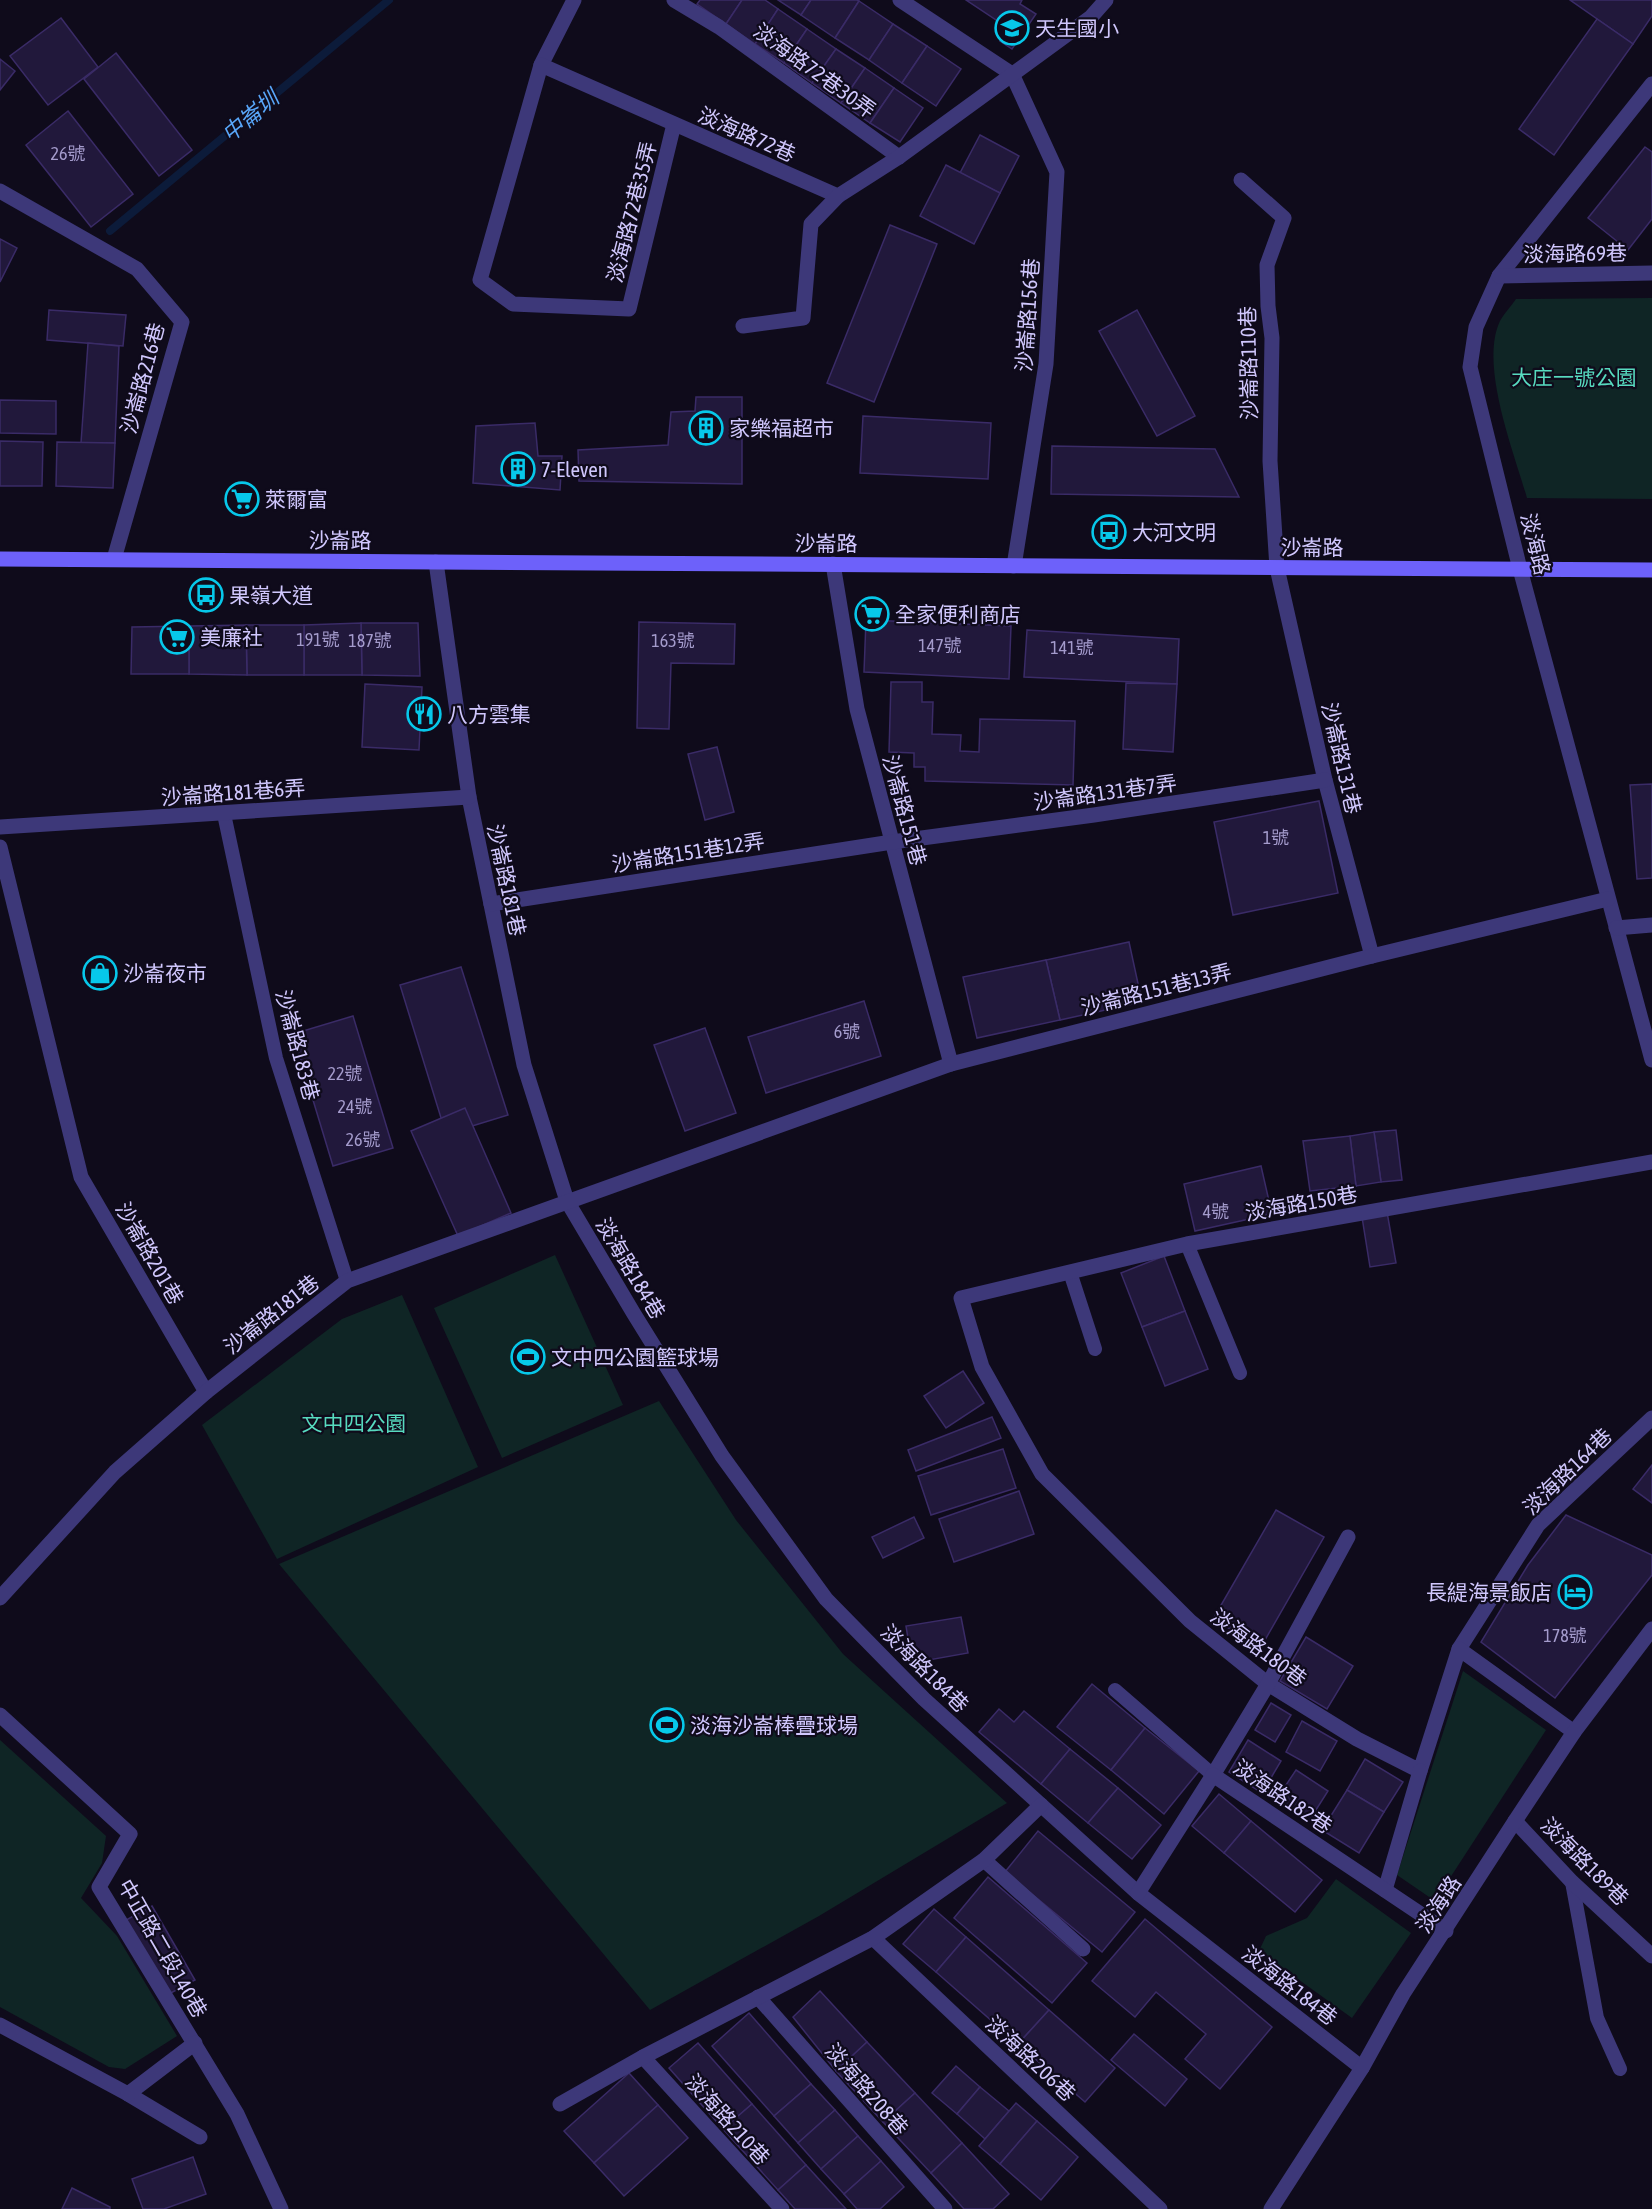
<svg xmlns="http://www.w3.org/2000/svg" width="1652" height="2209" viewBox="0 0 1652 2209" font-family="'Asap Condensed','Noto Sans TC',sans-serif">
<rect width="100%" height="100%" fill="#0f0b1b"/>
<g fill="#0f2525">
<path d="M 1652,298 L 1652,499 L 1527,498 C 1514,452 1479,365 1500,321 C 1504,314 1511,306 1516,299 Z"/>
<path d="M 555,1255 L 623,1405 L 502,1458 L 434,1308 Z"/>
<path d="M 402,1295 L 478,1467 L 277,1559 L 202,1425 L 342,1319 Z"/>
<path d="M 659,1401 L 736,1520 L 843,1654 L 1007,1803 L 819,1916 L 650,2010 L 279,1564 Z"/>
<path d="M 1463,1671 L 1546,1730 L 1435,1901 L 1397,1875 Z"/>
<path d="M 0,1740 L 106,1836 L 102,1863 L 81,1898 L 117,1936 L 177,2036 L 125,2069 L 109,2067 L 0,2007 Z"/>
<path d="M 1336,1879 L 1411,1933 L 1352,2018 L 1259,1951 L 1266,1936 L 1307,1918 Z"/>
</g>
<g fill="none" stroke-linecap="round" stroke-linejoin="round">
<path stroke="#0c1b3a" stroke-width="8" d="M 110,231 L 389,0"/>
</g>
<g fill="#21183b" stroke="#3a2b67" stroke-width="1.5">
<path d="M 700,0 L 742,0 L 726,24 L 697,4 Z"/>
<path d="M 742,0 L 765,0 L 778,9 L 755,44 L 726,24 Z"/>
<path d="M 778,0 L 811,0 L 801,15 Z"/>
<path d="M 811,0 L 857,0 L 859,1 L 835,38 L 801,15 Z"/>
<path d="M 966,0 L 1022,0 L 1020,4 L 1036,14 L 1012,49 L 1000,41 L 1008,28 Z"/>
<path d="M 1570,0 L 1652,0 L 1652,16 L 1633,44 Z"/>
<path d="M 859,1 L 893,24 L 869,60 L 835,38 Z"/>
<path d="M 778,9 L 807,29 L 784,63 L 755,44 Z"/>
<path d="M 61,18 L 98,67 L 48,105 L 10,56 Z"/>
<path d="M 1597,19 L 1633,44 L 1554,155 L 1519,129 Z"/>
<path d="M 893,24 L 927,46 L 902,83 L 869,60 Z"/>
<path d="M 807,29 L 836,49 L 812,83 L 784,63 Z"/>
<path d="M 927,46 L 961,69 L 936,106 L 902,83 Z"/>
<path d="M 836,49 L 865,68 L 841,103 L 812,83 Z"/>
<path d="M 116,53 L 192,150 L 159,176 L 84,79 Z"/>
<path d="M 0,59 L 15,71 L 0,90 Z"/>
<path d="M 865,68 L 894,88 L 870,123 L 841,103 Z"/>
<path d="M 894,88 L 923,108 L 900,142 L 870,123 Z"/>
<path d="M 68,111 L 133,194 L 91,227 L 26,145 Z"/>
<path d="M 980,135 L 1019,156 L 1000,193 L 960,173 Z"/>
<path d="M 1645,147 L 1652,152 L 1652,219 L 1628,250 L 1588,218 Z"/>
<path d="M 946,165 L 1000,193 L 974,244 L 920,216 Z"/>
<path d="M 890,225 L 937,244 L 874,402 L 827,383 Z"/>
<path d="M 0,239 L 17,248 L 0,282 Z"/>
<path d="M 49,310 L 126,315 L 123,346 L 47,340 Z"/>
<path d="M 1137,310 L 1195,416 L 1157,436 L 1099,331 Z"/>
<path d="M 88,343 L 119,346 L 115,443 L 81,443 Z"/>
<path d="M 696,397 L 742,397 L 742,484 L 579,481 L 578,450 L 668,445 L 671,412 L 695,411 Z"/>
<path d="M 0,400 L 56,401 L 56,434 L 0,433 Z"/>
<path d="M 863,416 L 991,423 L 988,479 L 860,473 Z"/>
<path d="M 535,423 L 538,456 L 562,456 L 560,490 L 473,483 L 476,426 Z"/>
<path d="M 0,441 L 43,442 L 42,486 L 0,486 Z"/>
<path d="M 57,442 L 115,443 L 113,488 L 56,486 Z"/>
<path d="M 1052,446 L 1215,449 L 1239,497 L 1051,494 Z"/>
<path d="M 866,620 L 1011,626 L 1009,679 L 864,672 Z"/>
<path d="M 639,622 L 735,624 L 734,664 L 671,663 L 669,729 L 637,728 Z"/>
<path d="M 361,623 L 418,623 L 420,676 L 362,675 Z"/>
<path d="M 361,623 L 362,675 L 304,675 L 304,625 Z"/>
<path d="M 246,625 L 304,625 L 304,675 L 247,675 Z"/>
<path d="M 246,625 L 247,675 L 189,674 L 189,626 Z"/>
<path d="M 189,626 L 189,674 L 131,674 L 132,627 Z"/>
<path d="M 1027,630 L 1179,639 L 1177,684 L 1024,677 Z"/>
<path d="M 891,682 L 922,682 L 922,702 L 933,702 L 932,734 L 961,735 L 960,751 L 979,752 L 980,719 L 1075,721 L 1073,785 L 925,781 L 925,767 L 914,767 L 914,753 L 889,752 Z"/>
<path d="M 1126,683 L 1177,684 L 1173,752 L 1123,749 Z"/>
<path d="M 365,684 L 422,687 L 419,750 L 362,747 Z"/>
<path d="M 717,747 L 734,812 L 705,820 L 688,754 Z"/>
<path d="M 1652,784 L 1652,878 L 1637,879 L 1630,785 Z"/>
<path d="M 1319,801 L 1338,893 L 1233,915 L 1214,822 Z"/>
<path d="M 1129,942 L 1142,1002 L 1060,1020 L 1046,960 Z"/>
<path d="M 1046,960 L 1060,1020 L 977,1038 L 963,977 Z"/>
<path d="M 461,967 L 508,1115 L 446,1134 L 400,985 Z"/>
<path d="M 864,1001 L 881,1056 L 766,1093 L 748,1037 Z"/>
<path d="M 353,1016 L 393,1148 L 333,1166 L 293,1034 Z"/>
<path d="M 705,1028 L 736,1113 L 685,1131 L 654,1045 Z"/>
<path d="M 465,1108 L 511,1213 L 458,1236 L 411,1131 Z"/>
<path d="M 1396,1130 L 1402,1180 L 1381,1182 L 1374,1132 Z"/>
<path d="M 1374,1132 L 1381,1182 L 1356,1186 L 1350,1136 Z"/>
<path d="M 1350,1136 L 1356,1186 L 1310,1191 L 1303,1141 Z"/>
<path d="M 1261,1166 L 1272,1214 L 1195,1231 L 1184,1184 Z"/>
<path d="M 1387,1212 L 1396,1263 L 1370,1267 L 1362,1217 Z"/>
<path d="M 1164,1256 L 1185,1311 L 1142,1327 L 1121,1273 Z"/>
<path d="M 1185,1311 L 1208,1369 L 1165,1386 L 1142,1327 Z"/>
<path d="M 963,1371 L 984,1403 L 946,1428 L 924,1396 Z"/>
<path d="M 992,1417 L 1001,1438 L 916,1471 L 908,1450 Z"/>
<path d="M 1003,1449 L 1016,1488 L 931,1515 L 918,1476 Z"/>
<path d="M 1652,1465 L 1652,1503 L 1633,1489 Z"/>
<path d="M 1019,1491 L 1034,1534 L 954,1562 L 939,1519 Z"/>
<path d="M 1276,1510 L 1324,1537 L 1261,1647 L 1213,1619 Z"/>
<path d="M 1566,1515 L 1652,1555 L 1652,1575 L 1555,1698 L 1481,1642 L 1528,1565 Z"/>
<path d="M 914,1517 L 924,1538 L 883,1558 L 872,1537 Z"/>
<path d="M 961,1617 L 968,1653 L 912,1663 L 906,1626 Z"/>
<path d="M 1306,1637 L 1353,1666 L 1327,1709 L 1280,1681 Z"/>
<path d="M 1092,1684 L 1145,1728 L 1111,1770 L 1057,1727 Z"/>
<path d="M 1271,1703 L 1291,1715 L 1275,1742 L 1255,1730 Z"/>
<path d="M 999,1709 L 1014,1722 L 1024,1711 L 1070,1749 L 1041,1784 L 979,1732 Z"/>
<path d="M 1302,1721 L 1337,1741 L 1320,1771 L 1286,1752 Z"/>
<path d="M 1145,1728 L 1199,1771 L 1164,1814 L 1111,1770 Z"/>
<path d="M 1248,1740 L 1281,1761 L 1262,1793 L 1229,1772 Z"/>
<path d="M 1070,1749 L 1118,1788 L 1088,1823 L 1041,1784 Z"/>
<path d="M 1365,1759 L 1403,1782 L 1384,1812 L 1347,1790 Z"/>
<path d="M 1296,1770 L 1328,1791 L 1309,1821 L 1276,1800 Z"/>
<path d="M 1118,1788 L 1161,1825 L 1132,1859 L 1088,1823 Z"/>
<path d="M 1347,1790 L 1384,1812 L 1359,1853 L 1322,1830 Z"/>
<path d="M 1219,1794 L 1251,1821 L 1224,1853 L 1192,1826 Z"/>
<path d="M 1251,1821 L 1322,1880 L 1295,1912 L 1224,1853 Z"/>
<path d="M 1038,1831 L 1135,1912 L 1102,1952 L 1005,1872 Z"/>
<path d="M 988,1877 L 1087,1963 L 1052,2003 L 954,1918 Z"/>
<path d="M 152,1906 L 195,1980 L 169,1994 L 126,1920 Z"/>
<path d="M 934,1909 L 966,1937 L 936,1972 L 903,1944 Z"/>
<path d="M 1145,1919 L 1272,2027 L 1220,2089 L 1185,2059 L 1206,2034 L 1156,1992 L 1135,2017 L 1092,1981 Z"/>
<path d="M 966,1937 L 1049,2010 L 1018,2044 L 936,1972 Z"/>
<path d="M 820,1991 L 867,2042 L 836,2071 L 793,2017 Z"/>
<path d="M 1049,2010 L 1115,2068 L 1085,2102 L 1018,2044 Z"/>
<path d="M 749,2013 L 811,2084 L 774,2116 L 712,2046 Z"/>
<path d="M 1134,2034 L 1187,2079 L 1165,2106 L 1111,2060 Z"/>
<path d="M 867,2042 L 915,2093 L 883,2122 L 836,2071 Z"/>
<path d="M 698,2043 L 752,2104 L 723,2129 L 669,2068 Z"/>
<path d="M 956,2066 L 980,2087 L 957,2114 L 932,2093 Z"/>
<path d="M 629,2073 L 658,2105 L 594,2163 L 564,2131 Z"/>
<path d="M 811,2084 L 835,2110 L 798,2143 L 774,2116 Z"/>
<path d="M 980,2087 L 1009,2111 L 985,2139 L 957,2114 Z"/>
<path d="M 915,2093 L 962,2143 L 931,2173 L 883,2122 Z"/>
<path d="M 1016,2103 L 1037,2121 L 1000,2164 L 979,2146 Z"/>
<path d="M 752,2104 L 806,2165 L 778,2190 L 723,2129 Z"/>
<path d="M 658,2105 L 688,2138 L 624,2196 L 594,2163 Z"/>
<path d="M 835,2110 L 858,2136 L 821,2169 L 798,2143 Z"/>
<path d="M 1037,2121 L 1078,2157 L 1041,2200 L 1000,2164 Z"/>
<path d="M 858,2136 L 881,2161 L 844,2194 L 821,2169 Z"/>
<path d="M 962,2143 L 1009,2194 L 993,2209 L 964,2209 L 931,2173 Z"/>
<path d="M 193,2157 L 206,2194 L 164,2209 L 143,2209 L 132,2179 Z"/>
<path d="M 881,2161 L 904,2187 L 880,2209 L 857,2209 L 844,2194 Z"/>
<path d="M 806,2165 L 846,2209 L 795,2209 L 778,2190 Z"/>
<path d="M 72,2188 L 110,2207 L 110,2209 L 62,2209 Z"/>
</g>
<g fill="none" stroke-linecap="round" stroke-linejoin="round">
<g stroke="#3d3879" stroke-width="14">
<path d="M 224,814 L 276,1058 L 347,1281"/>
<path d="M 1187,1244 L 1240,1373"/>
<path d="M 1070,1272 L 1095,1349"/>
<path d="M 1115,1690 L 1213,1775"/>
<path d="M 1572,1882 L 1597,2018 L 1620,2069"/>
</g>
<g stroke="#3d3879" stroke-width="15">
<path d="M 674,0 L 719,27 L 899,157"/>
<path d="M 900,0 L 1012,74 L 1057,172 L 1046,364 L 1014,566"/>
<path d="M 541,65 L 574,0"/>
<path d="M 1652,84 L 1499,276 L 1476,327 L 1470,367 L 1520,569 L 1652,1060"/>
<path d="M 674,124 L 629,309 L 513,304 L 480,280 L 541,65 L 838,196 L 899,157 L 1091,17 L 1106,0"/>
<path d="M 1241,180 L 1284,218 L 1267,265 L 1268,306 L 1272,338 L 1270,461 L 1277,568 L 1325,780 L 1372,956"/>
<path d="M 0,191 L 137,269 L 182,322 L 114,559"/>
<path d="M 1499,276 L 1652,273"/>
<path d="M 743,326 L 803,318 L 811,224 L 838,196"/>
<path d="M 436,562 L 469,797 L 524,1065 L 567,1201 L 634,1314 L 722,1456 L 826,1599 L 924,1699 L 1138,1893 L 1362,2068"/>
<path d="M 833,564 L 857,709 L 951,1064"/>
<path d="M 0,827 L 469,797"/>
<path d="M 0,847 L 81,1177 L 206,1392"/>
<path d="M 491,904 L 892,842 L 1094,815 L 1325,780"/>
<path d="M 1616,928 L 1652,925"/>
<path d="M 0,1598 L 115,1472 L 206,1392 L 347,1281 L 951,1064 L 1372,956 L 1608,899"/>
<path d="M 1459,1649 L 1538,1525 L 1652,1418"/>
<path d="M 0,1715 L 130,1834 L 99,1887 L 237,2114 L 281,2209"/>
<path d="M 1574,1732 L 1459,1649 L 1420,1771 L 1357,1739 L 1268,1684 L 1190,1621 L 1042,1474 L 982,1367 L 961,1298 L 1187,1244 L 1652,1162"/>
<path d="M 1213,1775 L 1268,1684 L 1348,1537"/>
<path d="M 1515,1821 L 1572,1882 L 1652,1956"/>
<path d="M 984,1860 L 1083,1949"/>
<path d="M 1385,1890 L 1420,1771"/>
<path d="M 1138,1893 L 1213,1775 L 1446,1931"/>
<path d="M 873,1938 L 1160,2209"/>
<path d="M 758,1997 L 945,2209"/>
<path d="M 0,2025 L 128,2094 L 200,2137"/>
<path d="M 643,2057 L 782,2209"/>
<path d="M 128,2094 L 195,2043"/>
<path d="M 560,2104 L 643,2057 L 873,1938 L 984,1860 L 1041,1805"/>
<path d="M 1271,2209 L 1362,2068 L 1403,1994 L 1515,1821 L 1574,1732 L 1652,1629"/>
</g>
<path stroke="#6d61fa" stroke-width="15" d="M 0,559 L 1652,570"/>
</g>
<defs>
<symbol id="school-ring" viewBox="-11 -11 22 22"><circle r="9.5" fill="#0f0b1b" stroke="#07c8ea" stroke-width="1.5"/><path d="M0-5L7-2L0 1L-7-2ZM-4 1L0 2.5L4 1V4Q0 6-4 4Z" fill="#07c8ea"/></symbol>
<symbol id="building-ring" viewBox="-11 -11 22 22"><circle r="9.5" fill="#0f0b1b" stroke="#07c8ea" stroke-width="1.5"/><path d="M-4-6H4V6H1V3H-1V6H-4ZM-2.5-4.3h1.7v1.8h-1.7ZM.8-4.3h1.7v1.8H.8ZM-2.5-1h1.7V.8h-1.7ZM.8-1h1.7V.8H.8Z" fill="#07c8ea"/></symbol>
<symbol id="supermarket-ring" viewBox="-11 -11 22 22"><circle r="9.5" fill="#0f0b1b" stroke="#07c8ea" stroke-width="1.5"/><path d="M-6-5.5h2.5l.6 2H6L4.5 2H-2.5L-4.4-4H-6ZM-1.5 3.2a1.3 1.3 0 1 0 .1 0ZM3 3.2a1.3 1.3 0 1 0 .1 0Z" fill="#07c8ea"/></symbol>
<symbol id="bus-ring" viewBox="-11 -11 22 22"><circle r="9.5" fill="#0f0b1b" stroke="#07c8ea" stroke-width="1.5"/><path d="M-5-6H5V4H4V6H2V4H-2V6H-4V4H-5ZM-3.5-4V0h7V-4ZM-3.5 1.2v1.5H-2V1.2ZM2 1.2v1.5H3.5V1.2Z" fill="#07c8ea"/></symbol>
<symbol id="restaurant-ring" viewBox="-11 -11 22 22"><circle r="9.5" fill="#0f0b1b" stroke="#07c8ea" stroke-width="1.5"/><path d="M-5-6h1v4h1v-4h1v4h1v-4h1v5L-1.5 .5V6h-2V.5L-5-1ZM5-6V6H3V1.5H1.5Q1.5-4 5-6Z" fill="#07c8ea"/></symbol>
<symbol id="shop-ring" viewBox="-11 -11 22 22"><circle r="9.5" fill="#0f0b1b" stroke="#07c8ea" stroke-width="1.5"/><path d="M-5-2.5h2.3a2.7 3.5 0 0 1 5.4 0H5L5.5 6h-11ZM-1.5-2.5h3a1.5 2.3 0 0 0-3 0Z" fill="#07c8ea"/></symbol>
<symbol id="stadium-ring" viewBox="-11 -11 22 22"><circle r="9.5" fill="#0f0b1b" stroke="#07c8ea" stroke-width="1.5"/><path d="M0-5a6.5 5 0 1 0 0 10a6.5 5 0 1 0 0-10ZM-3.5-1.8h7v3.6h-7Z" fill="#07c8ea"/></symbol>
<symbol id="hotel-ring" viewBox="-11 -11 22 22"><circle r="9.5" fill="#0f0b1b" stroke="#07c8ea" stroke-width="1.5"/><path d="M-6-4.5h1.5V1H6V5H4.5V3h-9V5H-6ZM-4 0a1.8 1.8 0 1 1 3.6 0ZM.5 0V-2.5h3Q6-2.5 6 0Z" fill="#07c8ea"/></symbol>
</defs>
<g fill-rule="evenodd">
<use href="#school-ring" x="993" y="9" width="38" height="38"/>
<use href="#building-ring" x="687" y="409" width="38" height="38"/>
<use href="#building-ring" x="499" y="450" width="38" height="38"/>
<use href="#supermarket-ring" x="223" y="480" width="38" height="38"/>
<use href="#bus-ring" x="1090" y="513" width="38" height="38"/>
<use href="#bus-ring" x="187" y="576" width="38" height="38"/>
<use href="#supermarket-ring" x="853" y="595" width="38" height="38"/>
<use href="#supermarket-ring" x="158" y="618" width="38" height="38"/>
<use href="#restaurant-ring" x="405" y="695" width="38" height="38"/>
<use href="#shop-ring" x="81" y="954" width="38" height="38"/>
<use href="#stadium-ring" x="509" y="1338" width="38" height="38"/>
<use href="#hotel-ring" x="1556" y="1573" width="38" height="38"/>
<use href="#stadium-ring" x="648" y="1706" width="38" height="38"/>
</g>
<g text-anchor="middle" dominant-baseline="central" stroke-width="4.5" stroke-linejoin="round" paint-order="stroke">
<g font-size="18" fill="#a49bcc">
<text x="68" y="153">26號</text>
<text x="318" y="639">191號</text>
<text x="370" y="640">187號</text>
<text x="673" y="640">163號</text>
<text x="940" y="645">147號</text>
<text x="1072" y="647">141號</text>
<text x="1276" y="837">1號</text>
<text x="847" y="1031">6號</text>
<text x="345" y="1073">22號</text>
<text x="355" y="1106">24號</text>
<text x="363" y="1139">26號</text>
<text x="1216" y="1211">4號</text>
<text x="1565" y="1635">178號</text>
</g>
<g font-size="21" fill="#d0c7fd" stroke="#0f0b1b" text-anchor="start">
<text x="1035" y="28">天生國小</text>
<text x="729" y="428">家樂福超市</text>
<text x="541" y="469">7-Eleven</text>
<text x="265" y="499">萊爾富</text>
<text x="1132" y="532">大河文明</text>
<text x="229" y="595">果嶺大道</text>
<text x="895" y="614">全家便利商店</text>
<text x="200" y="637">美廉社</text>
<text x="447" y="714">八方雲集</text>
<text x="123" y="973">沙崙夜市</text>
<text x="551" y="1357">文中四公園籃球場</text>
<text x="1552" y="1592" text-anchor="end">長緹海景飯店</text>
<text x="690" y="1725">淡海沙崙棒疊球場</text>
</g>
<g font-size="21" fill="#d0c7fd" stroke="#0f0b1b">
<text transform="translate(815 70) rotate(36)">淡海路72巷30弄</text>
<text transform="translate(747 134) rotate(24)">淡海路72巷</text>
<text transform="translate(631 212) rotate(-76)">淡海路72巷35弄</text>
<text transform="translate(1575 253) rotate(-1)">淡海路69巷</text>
<text transform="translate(1027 315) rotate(-86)">沙崙路156巷</text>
<text transform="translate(1248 363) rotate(-91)">沙崙路110巷</text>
<text transform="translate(142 378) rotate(-75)">沙崙路216巷</text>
<text x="340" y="540">沙崙路</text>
<text x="826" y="543">沙崙路</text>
<text transform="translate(1536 544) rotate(76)">淡海路</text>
<text x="1312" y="547">沙崙路</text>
<text transform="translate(1342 758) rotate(77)">沙崙路131巷</text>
<text transform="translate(233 792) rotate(-4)">沙崙路181巷6弄</text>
<text transform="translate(1105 792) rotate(-8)">沙崙路131巷7弄</text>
<text transform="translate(905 810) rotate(75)">沙崙路151巷</text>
<text transform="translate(688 852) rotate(-9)">沙崙路151巷12弄</text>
<text transform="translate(507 880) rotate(78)">沙崙路181巷</text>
<text transform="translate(1156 989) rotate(-14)">沙崙路151巷13弄</text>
<text transform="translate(298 1045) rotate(75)">沙崙路183巷</text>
<text transform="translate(1301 1203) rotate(-10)">淡海路150巷</text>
<text transform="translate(150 1253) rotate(60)">沙崙路201巷</text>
<text transform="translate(631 1268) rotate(59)">淡海路184巷</text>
<text transform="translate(271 1314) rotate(-38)">沙崙路181巷</text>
<text transform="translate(1567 1471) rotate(-44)">淡海路164巷</text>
<text transform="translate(1259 1647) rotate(37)">淡海路180巷</text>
<text transform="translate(925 1668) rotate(45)">淡海路184巷</text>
<text transform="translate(1283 1796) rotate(34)">淡海路182巷</text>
<text transform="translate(1585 1861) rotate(45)">淡海路189巷</text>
<text transform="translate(1438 1904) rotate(-57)">淡海路</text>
<text transform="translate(163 1948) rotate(60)">中正路二段140巷</text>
<text transform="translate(1290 1985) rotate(38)">淡海路184巷</text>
<text transform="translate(1031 2058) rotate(43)">淡海路206巷</text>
<text transform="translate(867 2089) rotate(49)">淡海路208巷</text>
<text transform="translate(728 2119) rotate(48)">淡海路210巷</text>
</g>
<g font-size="21" fill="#57dabf" stroke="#0f0b1b">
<text x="1574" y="377">大庄一號公園</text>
<text x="354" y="1423">文中四公園</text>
</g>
<g font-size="22" font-style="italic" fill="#59a7fa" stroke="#0f0b1b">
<text transform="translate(250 116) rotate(-40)">中崙圳</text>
</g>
</g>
</svg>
